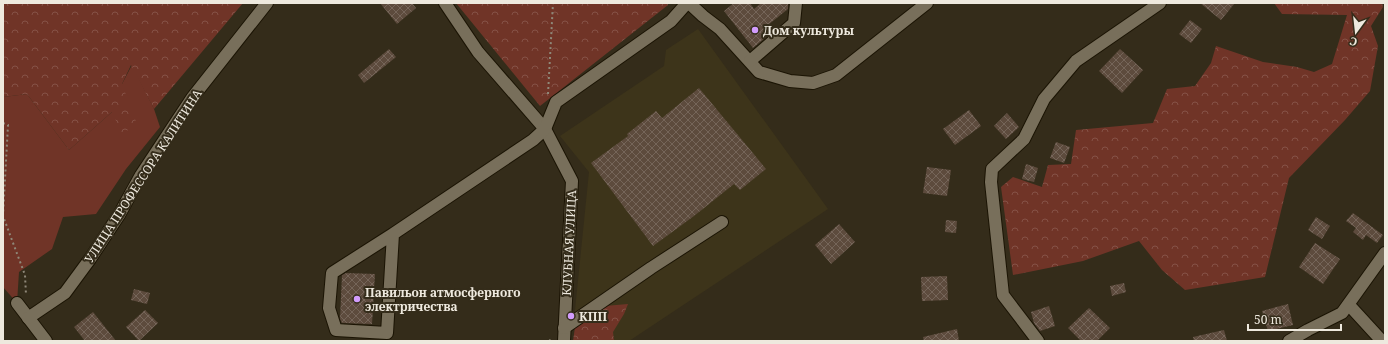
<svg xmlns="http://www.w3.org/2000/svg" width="1388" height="344" viewBox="0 0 1388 344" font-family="'Noto Serif',serif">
<defs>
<pattern id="forest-crowns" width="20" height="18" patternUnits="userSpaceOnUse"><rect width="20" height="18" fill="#703427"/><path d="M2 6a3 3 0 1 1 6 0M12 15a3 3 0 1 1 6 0" fill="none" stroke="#855146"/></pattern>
<pattern id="building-cross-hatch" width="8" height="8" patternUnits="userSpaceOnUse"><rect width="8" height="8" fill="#5d4b3d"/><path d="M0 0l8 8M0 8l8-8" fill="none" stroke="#756559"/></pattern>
</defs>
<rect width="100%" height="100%" fill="#342c1a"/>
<path fill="#3d341a" d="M 698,29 L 828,209 L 629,341 L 577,341 L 574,320 L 589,172 L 560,136 L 664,66 L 666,50 Z"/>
<path fill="#703427" d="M 132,65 L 154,109 L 160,127 L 126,169 L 96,214 L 63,217 L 52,249 L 19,272 L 17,303 L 3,287 L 3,97 L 27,94 L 69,150 L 112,112 L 122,84 Z"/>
<g fill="url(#forest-crowns)">
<path d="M 3,3 L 243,3 L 154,109 L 131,65 L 122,84 L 137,124 L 122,134 L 112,112 L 69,150 L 27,94 L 3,97 Z"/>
<path d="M 456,3 L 667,3 L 668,5 L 540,106 Z"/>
<path d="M 1274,3 L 1382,3 L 1383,7 L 1371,26 L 1378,46 L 1370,91 L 1345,120 L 1289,178 L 1265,277 L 1185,290 L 1162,270 L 1139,241 L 1083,261 L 1013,275 L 1001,187 L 1013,177 L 1042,187 L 1048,165 L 1071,164 L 1076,130 L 1153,123 L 1167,89 L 1195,86 L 1211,63 L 1216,46 L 1263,62 L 1297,67 L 1314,72 L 1332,64 L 1347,15 L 1282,14 Z"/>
<path d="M 628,304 L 624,314 L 613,332 L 614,341 L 573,341 L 575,327 L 605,306 Z"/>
</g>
<g fill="url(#building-cross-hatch)">
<path d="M 380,3 L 412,3 L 416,8 L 397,24 Z"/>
<path d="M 734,3 L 750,3 L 754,9 L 761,3 L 788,3 L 788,9 L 768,25 L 773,31 L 753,48 L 724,11 Z"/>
<path d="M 1200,3 L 1235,3 L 1221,20 Z"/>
<path d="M 1190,20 L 1202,29 L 1191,43 L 1179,34 Z"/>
<path d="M 389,49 L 396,57 L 364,83 L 358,75 Z"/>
<path d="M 1120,49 L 1143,70 L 1122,93 L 1099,71 Z"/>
<path d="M 699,88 L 766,169 L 740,190 L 734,184 L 694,216 L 653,246 L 591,163 L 628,136 L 627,134 L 656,111 L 662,118 Z"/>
<path d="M 969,110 L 981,126 L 955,145 L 943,129 Z"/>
<path d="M 1007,113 L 1019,127 L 1006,139 L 994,126 Z"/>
<path d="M 1056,142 L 1070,147 L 1064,163 L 1050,158 Z"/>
<path d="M 1026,164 L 1038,168 L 1034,182 L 1022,179 Z"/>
<path d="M 927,167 L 951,170 L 947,196 L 923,193 Z"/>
<path d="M 1353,213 L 1383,235 L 1377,243 L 1366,235 L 1363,240 L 1353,232 L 1356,228 L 1346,221 Z"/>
<path d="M 1316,217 L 1330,226 L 1322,239 L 1308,230 Z"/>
<path d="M 946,220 L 957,221 L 956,233 L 945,232 Z"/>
<path d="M 839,224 L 855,242 L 831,264 L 815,245 Z"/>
<path d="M 1315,243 L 1340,259 L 1323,284 L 1299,267 Z"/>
<path d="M 346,273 L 375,274 L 372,324 L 342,323 L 340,319 L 342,275 Z"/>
<path d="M 947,276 L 948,300 L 922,301 L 921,277 Z"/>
<path d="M 1124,283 L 1126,292 L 1112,296 L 1110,286 Z"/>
<path d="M 134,289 L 150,293 L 147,304 L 131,300 Z"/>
<path d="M 1288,304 L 1293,325 L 1268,331 L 1262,311 Z"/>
<path d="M 1049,306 L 1055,326 L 1040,331 L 1034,323 L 1031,312 Z"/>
<path d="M 1089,308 L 1110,328 L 1097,341 L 1081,341 L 1068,328 Z"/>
<path d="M 145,310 L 158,323 L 139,341 L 126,327 Z"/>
<path d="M 93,312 L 116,341 L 85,341 L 74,327 Z"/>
<path d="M 957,329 L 959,341 L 924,341 L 923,337 Z"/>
<path d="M 1224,330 L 1227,341 L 1194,341 L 1193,337 Z"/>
</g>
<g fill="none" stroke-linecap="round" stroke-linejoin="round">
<defs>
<g id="minor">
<path d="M 445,3 L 478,52 L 545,129 L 572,181 L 564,341"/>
<path d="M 689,3 L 703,16 L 720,29 L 759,72 L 790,81 L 813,83 L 836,75 L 927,3"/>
<path d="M 750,61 L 794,23 L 796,3"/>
<path d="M 393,234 L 332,273 L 329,308 L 336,330 L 387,333 L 393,234 L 533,140 L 545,129 L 556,102 L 671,21 L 687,3"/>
<path d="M 17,303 L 46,341"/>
<path d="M 1349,305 L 1382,341"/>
<path d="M 28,318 L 65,293 L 90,259 L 119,215 L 141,175 L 192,98 L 267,3"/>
<path d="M 564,328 L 651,268 L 722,222"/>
<path d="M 1038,341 L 1003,295 L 991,182 L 992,169 L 1024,139 L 1044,99 L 1076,61 L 1160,3"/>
<path d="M 1289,341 L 1308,330 L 1342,313 L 1385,253"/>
</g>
</defs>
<use href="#minor" stroke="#1b1404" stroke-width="14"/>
<g stroke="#8f8879" stroke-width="2" stroke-dasharray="2 3" stroke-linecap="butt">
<path d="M 548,94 L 553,3"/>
<path d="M 3,123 L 8,125 L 3,216 L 25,275 L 26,295"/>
<path d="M 549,341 L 553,338"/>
</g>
<use href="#minor" stroke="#786f5b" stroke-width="12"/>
</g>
<g fill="#d29cfd" stroke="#342c1a" stroke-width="1.5">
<circle cx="755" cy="30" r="4"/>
<circle cx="357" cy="299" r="4"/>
<circle cx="571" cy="316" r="4"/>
</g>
<g text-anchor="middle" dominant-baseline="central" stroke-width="4" stroke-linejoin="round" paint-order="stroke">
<g font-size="12" font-weight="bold" fill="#eee9de" stroke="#342c1a" text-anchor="start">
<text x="763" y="30">Дом культуры</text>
<text x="365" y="292">Павильон атмосферного<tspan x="365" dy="14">электричества</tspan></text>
<text x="579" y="316">КПП</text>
</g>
<g font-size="12" fill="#eee9de" stroke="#342c1a">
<text transform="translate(143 176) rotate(-57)">УЛИЦА ПРОФЕССОРА КАЛИТИНА</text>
<text transform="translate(569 243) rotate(-87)">КЛУБНАЯ УЛИЦА</text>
</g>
</g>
<rect width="1388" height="344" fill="none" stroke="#eee9de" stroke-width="8"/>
<g transform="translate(1356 32) rotate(195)" stroke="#342c1a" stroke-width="3" paint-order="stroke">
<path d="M0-3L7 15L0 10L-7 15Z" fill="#eee9de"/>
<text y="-6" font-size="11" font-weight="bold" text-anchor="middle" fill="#eee9de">С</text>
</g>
<path d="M1248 324v6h93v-6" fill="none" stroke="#eee9de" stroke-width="2"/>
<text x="1254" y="324" font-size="12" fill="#eee9de" stroke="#342c1a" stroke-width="3" paint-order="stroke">50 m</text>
</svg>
